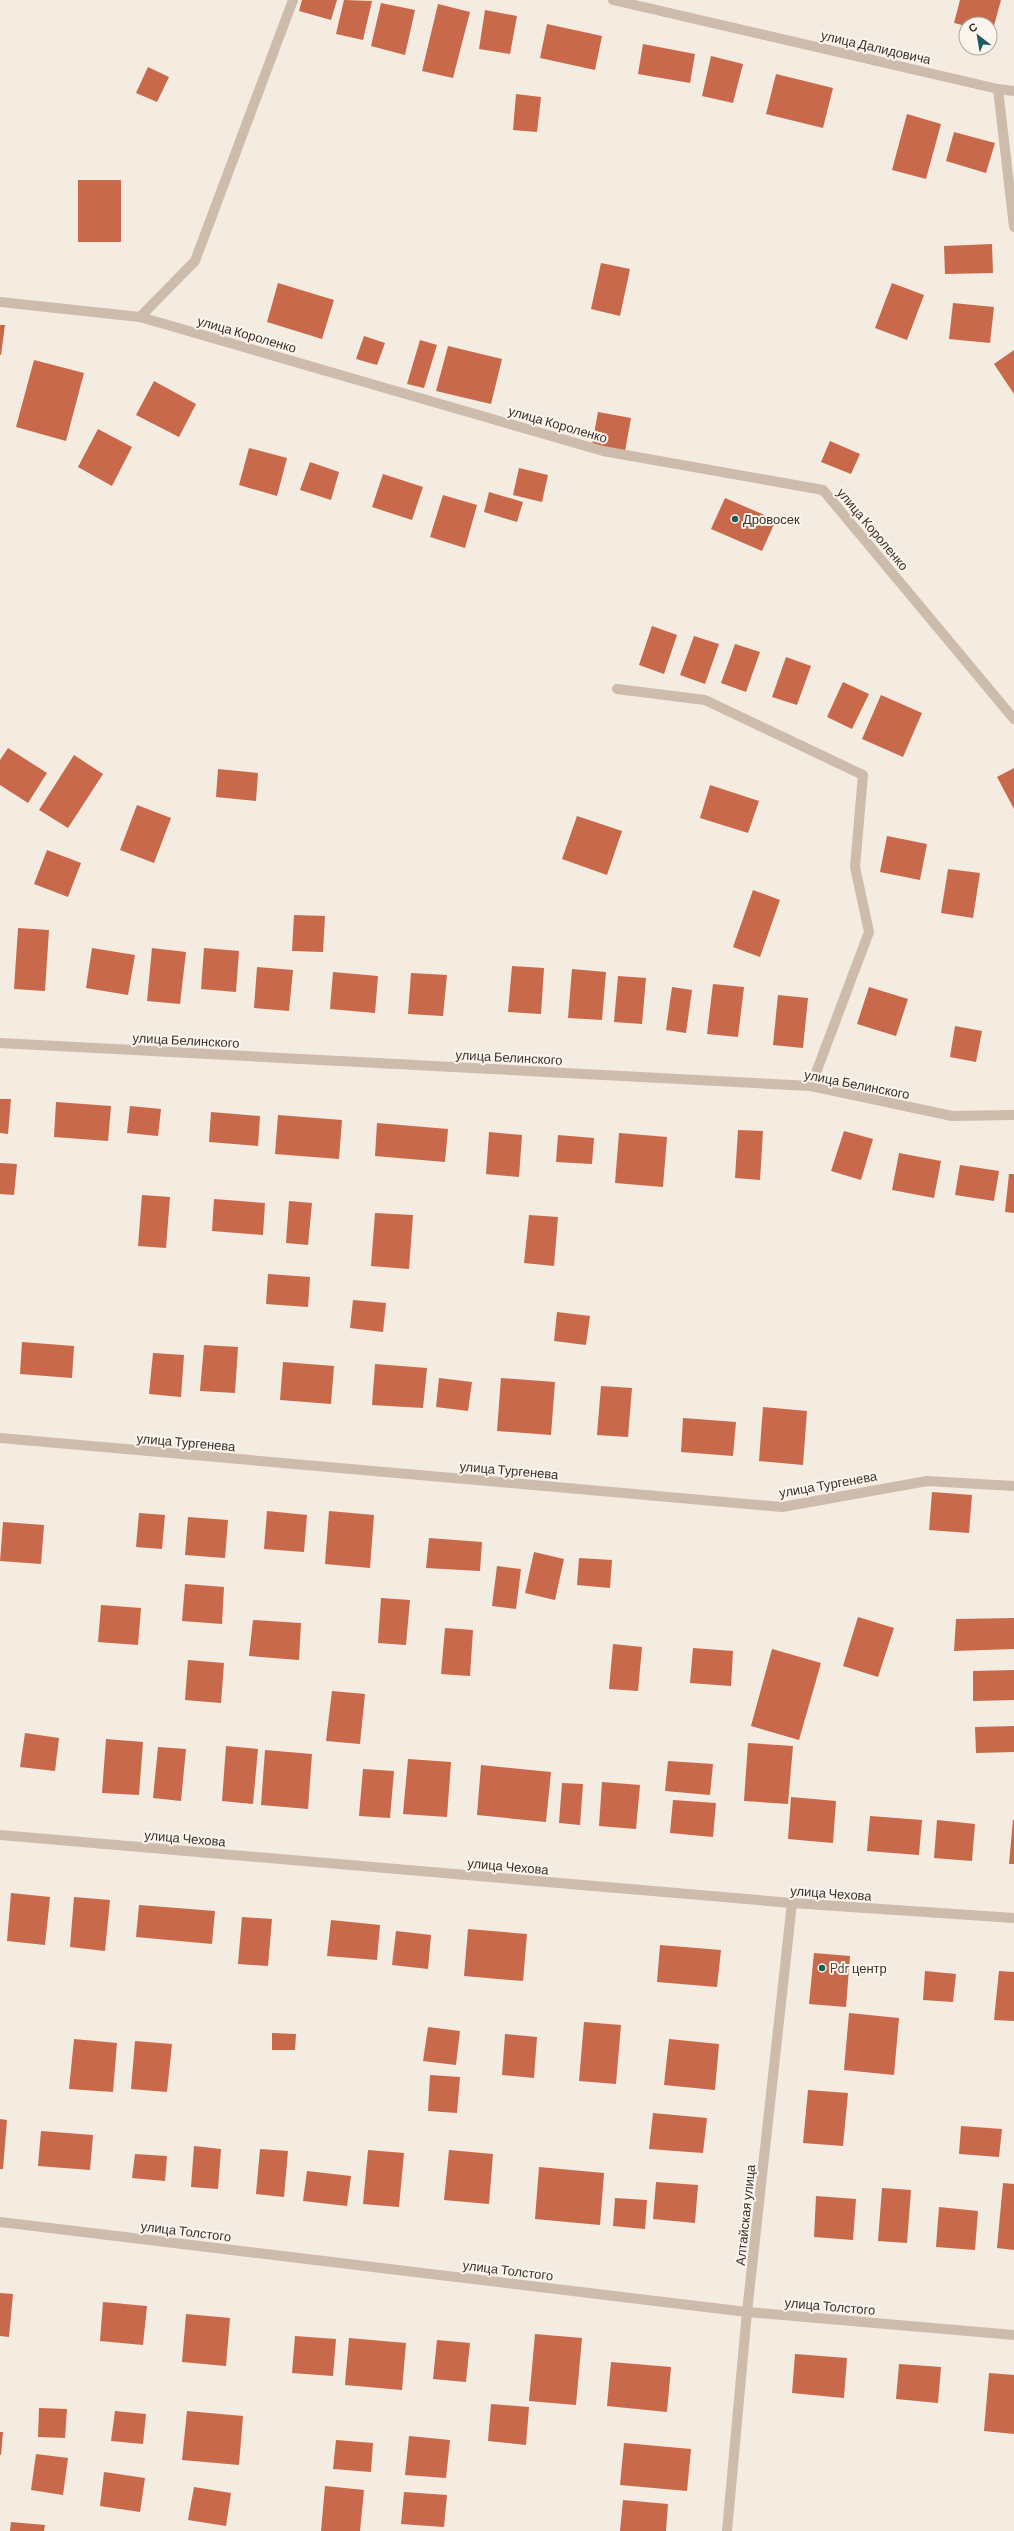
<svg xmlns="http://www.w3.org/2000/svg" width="1014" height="2531" viewBox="0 0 1014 2531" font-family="Barlow,sans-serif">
<rect width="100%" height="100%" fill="#f4ebe1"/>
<g fill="#c8694b">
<path d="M 302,0 L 337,0 L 331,20 L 299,11 Z"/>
<path d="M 344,0 L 372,1 L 363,40 L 336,34 Z"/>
<path d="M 960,0 L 1001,0 L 992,33 L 990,33 L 990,24 L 966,24 L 966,26 L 954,23 Z"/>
<path d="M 381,3 L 415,10 L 405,55 L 371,46 Z"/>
<path d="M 438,4 L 470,12 L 453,78 L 422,71 Z"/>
<path d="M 485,10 L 517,16 L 510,54 L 479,49 Z"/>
<path d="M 547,24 L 602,36 L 595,70 L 540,58 Z"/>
<path d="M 643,44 L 695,54 L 690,83 L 638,74 Z"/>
<path d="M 711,56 L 743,64 L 733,103 L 702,96 Z"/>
<path d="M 148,67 L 169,77 L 157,102 L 136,93 Z"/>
<path d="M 776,74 L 833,88 L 823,128 L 766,114 Z"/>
<path d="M 516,94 L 541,97 L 537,132 L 513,130 Z"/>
<path d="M 907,114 L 941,124 L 926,179 L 892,170 Z"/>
<path d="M 954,132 L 995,143 L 986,173 L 946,161 Z"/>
<rect x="78" y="180" width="43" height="62"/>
<path d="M 992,244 L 993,273 L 945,274 L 944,246 Z"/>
<path d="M 601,263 L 630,269 L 620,316 L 591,309 Z"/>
<path d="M 278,283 L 334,300 L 322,339 L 267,322 Z"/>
<path d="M 892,283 L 924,295 L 907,340 L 875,328 Z"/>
<path d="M 953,303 L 994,307 L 990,343 L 949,339 Z"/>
<path d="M 0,325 L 5,325 L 1,355 L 0,355 Z"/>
<path d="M 364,336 L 385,343 L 377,365 L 356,359 Z"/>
<path d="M 420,340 L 437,345 L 424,388 L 407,384 Z"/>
<path d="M 448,346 L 502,359 L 491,404 L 436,391 Z"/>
<path d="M 1014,350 L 1014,394 L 994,364 Z"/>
<path d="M 34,360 L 84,373 L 66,441 L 16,427 Z"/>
<path d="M 154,381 L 196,404 L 179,437 L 136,415 Z"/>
<path d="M 598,412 L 631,418 L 625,451 L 592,445 Z"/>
<path d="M 98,429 L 132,447 L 112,486 L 78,467 Z"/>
<path d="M 830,441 L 860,454 L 851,474 L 821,462 Z"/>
<path d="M 249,448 L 287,458 L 277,496 L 239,485 Z"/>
<path d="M 310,462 L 339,472 L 331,500 L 300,490 Z"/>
<path d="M 519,468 L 548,475 L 542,502 L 513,495 Z"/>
<path d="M 383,474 L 423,487 L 412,520 L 372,507 Z"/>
<path d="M 489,492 L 523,502 L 517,522 L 484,512 Z"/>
<path d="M 443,495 L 477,505 L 465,548 L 430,537 Z"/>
<path d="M 725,498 L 776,520 L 762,551 L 711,529 Z"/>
<path d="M 652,626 L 677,635 L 664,674 L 639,665 Z"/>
<path d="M 694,636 L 719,644 L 705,684 L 680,675 Z"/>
<path d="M 735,644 L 760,652 L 746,692 L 721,683 Z"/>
<path d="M 786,657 L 811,666 L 797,705 L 772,697 Z"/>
<path d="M 843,682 L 869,694 L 852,729 L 827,717 Z"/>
<path d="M 881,695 L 922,713 L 903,757 L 862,739 Z"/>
<path d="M 8,748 L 47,773 L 28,803 L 0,785 L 0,760 Z"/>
<path d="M 74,755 L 103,774 L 68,828 L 39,810 Z"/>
<path d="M 1014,768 L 1014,809 L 997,777 Z"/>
<path d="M 218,769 L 258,773 L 256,801 L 216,797 Z"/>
<path d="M 710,785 L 759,801 L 748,833 L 700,818 Z"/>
<path d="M 137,805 L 171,818 L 154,863 L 120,850 Z"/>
<path d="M 577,816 L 622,831 L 607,875 L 562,859 Z"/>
<path d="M 887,836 L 927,844 L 920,880 L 880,872 Z"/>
<path d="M 47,850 L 81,863 L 68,897 L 34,884 Z"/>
<path d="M 948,869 L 980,873 L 973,918 L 941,913 Z"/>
<path d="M 753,890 L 780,900 L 760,957 L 733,947 Z"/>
<path d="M 294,915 L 325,916 L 323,952 L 292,951 Z"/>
<path d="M 18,928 L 49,930 L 45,991 L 14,989 Z"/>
<path d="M 92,948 L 135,955 L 128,995 L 86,988 Z"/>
<path d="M 152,948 L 186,952 L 180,1004 L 147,1001 Z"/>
<path d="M 204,948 L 239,951 L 236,992 L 201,989 Z"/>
<path d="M 512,966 L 544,968 L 541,1014 L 508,1012 Z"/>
<path d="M 257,967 L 293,970 L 289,1011 L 254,1008 Z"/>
<path d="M 572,969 L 606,972 L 602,1020 L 568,1018 Z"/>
<path d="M 333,972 L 378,976 L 375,1013 L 330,1009 Z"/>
<path d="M 411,973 L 447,975 L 443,1016 L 408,1014 Z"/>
<path d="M 618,976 L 646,978 L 642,1024 L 614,1022 Z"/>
<path d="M 713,984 L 744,987 L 738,1037 L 707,1034 Z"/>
<path d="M 672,987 L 692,990 L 686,1033 L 666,1030 Z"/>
<path d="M 869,987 L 908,999 L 896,1036 L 857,1024 Z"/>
<path d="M 778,995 L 808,998 L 803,1048 L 773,1045 Z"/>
<path d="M 955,1026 L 982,1031 L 976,1062 L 950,1057 Z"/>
<path d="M 0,1099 L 11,1099 L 8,1134 L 0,1133 Z"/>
<path d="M 56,1102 L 111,1106 L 108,1141 L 54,1137 Z"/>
<path d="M 130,1106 L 161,1109 L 158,1136 L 127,1133 Z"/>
<path d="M 211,1112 L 260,1116 L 258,1146 L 209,1142 Z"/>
<path d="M 278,1115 L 342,1120 L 339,1159 L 275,1154 Z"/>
<path d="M 377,1123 L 448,1129 L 445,1162 L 375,1156 Z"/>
<path d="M 738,1130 L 763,1131 L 760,1180 L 735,1178 Z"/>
<path d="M 844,1131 L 873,1139 L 861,1180 L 831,1171 Z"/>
<path d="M 489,1132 L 522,1135 L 519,1177 L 486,1174 Z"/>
<path d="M 619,1133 L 667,1137 L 663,1187 L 615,1183 Z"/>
<path d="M 558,1135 L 594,1138 L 592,1164 L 556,1162 Z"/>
<path d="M 899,1153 L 941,1161 L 934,1198 L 892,1190 Z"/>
<path d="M 0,1163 L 17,1164 L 14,1195 L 0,1194 Z"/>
<path d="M 960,1165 L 999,1171 L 994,1201 L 955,1195 Z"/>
<path d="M 1009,1174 L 1014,1174 L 1014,1213 L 1005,1212 Z"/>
<path d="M 142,1195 L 170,1197 L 166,1248 L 138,1246 Z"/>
<path d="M 214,1199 L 265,1203 L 263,1235 L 212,1231 Z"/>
<path d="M 289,1201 L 312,1203 L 308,1245 L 286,1243 Z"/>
<path d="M 375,1213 L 413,1215 L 409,1269 L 371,1266 Z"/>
<path d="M 529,1215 L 558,1217 L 554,1266 L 524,1263 Z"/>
<path d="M 268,1274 L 310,1277 L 308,1307 L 266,1304 Z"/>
<path d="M 353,1300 L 386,1303 L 383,1332 L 350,1328 Z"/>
<path d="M 557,1312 L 590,1316 L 586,1345 L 554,1341 Z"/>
<path d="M 22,1342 L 74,1346 L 72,1378 L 20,1374 Z"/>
<path d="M 204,1345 L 238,1347 L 235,1393 L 200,1391 Z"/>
<path d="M 153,1353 L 184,1355 L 181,1397 L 149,1394 Z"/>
<path d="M 283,1362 L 334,1366 L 331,1404 L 280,1400 Z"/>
<path d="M 375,1364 L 427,1368 L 423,1408 L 372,1405 Z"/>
<path d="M 439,1378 L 472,1382 L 468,1411 L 436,1407 Z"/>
<path d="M 501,1378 L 555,1382 L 551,1435 L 497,1431 Z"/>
<path d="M 601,1386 L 632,1388 L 628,1437 L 597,1435 Z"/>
<path d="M 763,1407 L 807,1411 L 803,1465 L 759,1461 Z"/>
<path d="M 683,1418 L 736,1422 L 733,1456 L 681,1452 Z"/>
<path d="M 932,1492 L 972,1495 L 969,1533 L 929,1530 Z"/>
<path d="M 267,1511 L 307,1515 L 304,1552 L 264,1549 Z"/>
<path d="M 329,1511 L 374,1515 L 370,1568 L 325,1564 Z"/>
<path d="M 139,1513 L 165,1515 L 162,1549 L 136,1547 Z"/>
<path d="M 188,1517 L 228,1520 L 225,1558 L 185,1555 Z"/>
<path d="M 3,1522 L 44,1525 L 41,1564 L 0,1561 Z"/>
<path d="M 429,1538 L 482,1542 L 480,1571 L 426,1568 Z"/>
<path d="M 534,1552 L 564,1559 L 555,1600 L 525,1593 Z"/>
<path d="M 579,1558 L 612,1560 L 610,1588 L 577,1585 Z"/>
<path d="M 497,1566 L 521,1569 L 516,1609 L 492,1606 Z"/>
<path d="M 185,1584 L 224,1587 L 222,1624 L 182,1621 Z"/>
<path d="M 381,1598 L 410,1600 L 406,1645 L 378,1643 Z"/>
<path d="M 101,1605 L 141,1608 L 138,1645 L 98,1642 Z"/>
<path d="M 858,1617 L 894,1628 L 878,1677 L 843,1666 Z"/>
<path d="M 1014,1618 L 1014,1649 L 954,1651 L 956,1619 Z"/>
<path d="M 253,1620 L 301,1623 L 299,1660 L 249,1656 Z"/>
<path d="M 445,1628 L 473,1630 L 470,1676 L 441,1674 Z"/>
<path d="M 613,1644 L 642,1647 L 638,1691 L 609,1689 Z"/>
<path d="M 693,1648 L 733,1651 L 731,1686 L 690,1683 Z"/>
<path d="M 772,1649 L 821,1663 L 799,1740 L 751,1726 Z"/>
<path d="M 188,1660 L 224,1663 L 221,1703 L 185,1700 Z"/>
<path d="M 1014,1670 L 1014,1700 L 973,1701 L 973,1671 Z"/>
<path d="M 332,1691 L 365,1694 L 360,1744 L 326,1741 Z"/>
<path d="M 1014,1726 L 1014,1752 L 976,1753 L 975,1727 Z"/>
<path d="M 25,1733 L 59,1738 L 55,1771 L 20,1767 Z"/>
<path d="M 106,1739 L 143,1742 L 139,1795 L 102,1793 Z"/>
<path d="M 748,1743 L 793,1746 L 788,1804 L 744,1801 Z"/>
<path d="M 226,1746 L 258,1749 L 253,1804 L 222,1801 Z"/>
<path d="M 158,1747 L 186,1749 L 181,1801 L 153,1798 Z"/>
<path d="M 265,1750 L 312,1754 L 308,1809 L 261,1805 Z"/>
<path d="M 408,1759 L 451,1762 L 447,1817 L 403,1814 Z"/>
<path d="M 668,1761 L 713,1764 L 710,1795 L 665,1791 Z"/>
<path d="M 481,1765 L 551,1772 L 546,1822 L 477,1815 Z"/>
<path d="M 363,1769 L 394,1771 L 390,1818 L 359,1816 Z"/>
<path d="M 602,1782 L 640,1785 L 636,1829 L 599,1826 Z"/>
<path d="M 562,1783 L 583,1784 L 580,1825 L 559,1823 Z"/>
<path d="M 791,1797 L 836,1801 L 833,1843 L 788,1839 Z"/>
<path d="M 673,1800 L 716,1803 L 713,1837 L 670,1833 Z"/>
<path d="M 870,1816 L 922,1820 L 919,1855 L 867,1851 Z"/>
<path d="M 937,1820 L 975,1824 L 972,1861 L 934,1858 Z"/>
<path d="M 1013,1820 L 1014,1820 L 1014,1864 L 1009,1864 Z"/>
<path d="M 11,1893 L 50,1897 L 45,1945 L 7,1941 Z"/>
<path d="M 74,1897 L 110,1900 L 105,1951 L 70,1947 Z"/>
<path d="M 139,1905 L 215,1911 L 212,1944 L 136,1937 Z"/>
<path d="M 242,1917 L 272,1919 L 268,1966 L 238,1964 Z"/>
<path d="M 331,1920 L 380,1925 L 377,1960 L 327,1956 Z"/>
<path d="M 468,1929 L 527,1934 L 523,1981 L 464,1976 Z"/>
<path d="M 396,1931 L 431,1935 L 428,1969 L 392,1965 Z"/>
<path d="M 660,1945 L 721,1950 L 717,1987 L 657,1982 Z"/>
<path d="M 814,1953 L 850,1956 L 846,2007 L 809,2004 Z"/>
<path d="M 925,1971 L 956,1974 L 953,2002 L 923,2000 Z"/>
<path d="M 999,1971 L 1014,1972 L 1014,2021 L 994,2020 Z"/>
<path d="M 849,2013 L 899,2018 L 894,2075 L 844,2070 Z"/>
<path d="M 584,2022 L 621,2025 L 616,2084 L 579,2081 Z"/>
<path d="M 428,2027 L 460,2031 L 456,2065 L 423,2061 Z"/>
<path d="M 272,2033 L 296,2034 L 295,2050 L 272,2050 Z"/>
<path d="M 505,2034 L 537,2037 L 534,2078 L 502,2075 Z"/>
<path d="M 74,2039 L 117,2043 L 113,2092 L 69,2089 Z"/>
<path d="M 669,2039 L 719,2044 L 715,2090 L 664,2085 Z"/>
<path d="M 135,2041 L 172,2044 L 167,2092 L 131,2089 Z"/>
<path d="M 430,2075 L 460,2077 L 457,2113 L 428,2111 Z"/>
<path d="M 808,2090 L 848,2093 L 843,2146 L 803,2143 Z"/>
<path d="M 653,2113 L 707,2118 L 703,2153 L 649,2149 Z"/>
<path d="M 0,2119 L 7,2120 L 3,2169 L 0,2169 Z"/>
<path d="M 961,2126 L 1002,2129 L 999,2157 L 959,2154 Z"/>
<path d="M 41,2131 L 93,2135 L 90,2170 L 38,2166 Z"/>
<path d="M 194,2146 L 221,2149 L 218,2189 L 191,2187 Z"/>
<path d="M 260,2149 L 288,2151 L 284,2197 L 256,2194 Z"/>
<path d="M 368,2150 L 404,2153 L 399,2207 L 363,2204 Z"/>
<path d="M 449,2150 L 493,2154 L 489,2204 L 444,2200 Z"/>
<path d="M 135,2154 L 167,2156 L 165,2181 L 132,2178 Z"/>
<path d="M 539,2167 L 604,2173 L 600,2225 L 535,2219 Z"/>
<path d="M 307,2171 L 351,2176 L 347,2206 L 303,2201 Z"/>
<path d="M 656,2182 L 698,2185 L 695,2223 L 653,2219 Z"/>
<path d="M 1003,2183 L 1014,2184 L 1014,2250 L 997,2248 Z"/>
<path d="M 882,2188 L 911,2190 L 907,2243 L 878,2241 Z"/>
<path d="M 816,2196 L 856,2199 L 853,2240 L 814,2237 Z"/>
<path d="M 615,2198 L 647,2200 L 645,2229 L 613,2226 Z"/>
<path d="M 939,2207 L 978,2211 L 975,2250 L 936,2247 Z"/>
<path d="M 0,2293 L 13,2294 L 9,2337 L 0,2336 Z"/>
<path d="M 103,2302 L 147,2306 L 143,2345 L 100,2341 Z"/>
<path d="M 186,2314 L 230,2318 L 226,2366 L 182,2362 Z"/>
<path d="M 535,2334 L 582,2338 L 576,2405 L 529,2401 Z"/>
<path d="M 295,2336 L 336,2339 L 333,2376 L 292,2373 Z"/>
<path d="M 349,2338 L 406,2343 L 402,2390 L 345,2385 Z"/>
<path d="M 437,2340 L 470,2343 L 466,2382 L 433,2379 Z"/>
<path d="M 795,2354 L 847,2358 L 844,2398 L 792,2393 Z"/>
<path d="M 611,2362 L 671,2367 L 667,2412 L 607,2406 Z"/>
<path d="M 899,2364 L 941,2367 L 938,2403 L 896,2399 Z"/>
<path d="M 989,2373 L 1014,2375 L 1014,2434 L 984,2431 Z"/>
<path d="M 491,2404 L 529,2407 L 526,2445 L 488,2441 Z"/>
<path d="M 39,2408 L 67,2409 L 65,2438 L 38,2437 Z"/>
<path d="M 115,2411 L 146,2414 L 143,2444 L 111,2441 Z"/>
<path d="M 187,2411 L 243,2416 L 239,2465 L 182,2460 Z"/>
<path d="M 0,2432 L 3,2432 L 1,2455 L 0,2455 Z"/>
<path d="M 409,2436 L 450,2440 L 446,2478 L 405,2475 Z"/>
<path d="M 336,2440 L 373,2443 L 371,2472 L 333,2469 Z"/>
<path d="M 624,2443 L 691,2449 L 687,2491 L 620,2485 Z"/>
<path d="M 36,2454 L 68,2458 L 63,2495 L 31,2490 Z"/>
<path d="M 104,2472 L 145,2478 L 140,2512 L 100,2506 Z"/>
<path d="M 325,2486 L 364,2490 L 360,2531 L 321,2531 Z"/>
<path d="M 194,2487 L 231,2493 L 226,2526 L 188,2520 Z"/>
<path d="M 404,2492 L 447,2495 L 444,2527 L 401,2524 Z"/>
<path d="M 623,2500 L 668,2504 L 666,2531 L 620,2531 Z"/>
<path d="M 11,2522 L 45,2525 L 44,2531 L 10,2531 Z"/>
</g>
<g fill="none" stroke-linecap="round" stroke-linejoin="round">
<g stroke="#cdbbac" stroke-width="10">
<path d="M 613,0 L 998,89 L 1014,227"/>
<path d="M 998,89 L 1014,91"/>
<path d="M 0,302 L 140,317 L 603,451 L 823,490 L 1014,719"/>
<path d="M 140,317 L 195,261 L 293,0"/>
<path d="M 617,689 L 705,700 L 863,775 L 855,867 L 869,932 L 811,1086"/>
<path d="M 0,1043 L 811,1086 L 952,1116 L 1014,1115"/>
<path d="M 0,1438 L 782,1507 L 927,1481 L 1014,1486"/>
<path d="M 0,1835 L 792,1903 L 1014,1918"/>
<path d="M 0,2222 L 747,2312 L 1014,2335"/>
<path d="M 727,2531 L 747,2312 L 792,1903"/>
</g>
</g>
<g fill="#1f5a5e" stroke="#fbf5ee" stroke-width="1.5">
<circle cx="735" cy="519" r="4"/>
<circle cx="822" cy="1968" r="4"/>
</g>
<g text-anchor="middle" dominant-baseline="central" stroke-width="4" stroke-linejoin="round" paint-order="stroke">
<g font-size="13" fill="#3b302b" stroke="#fbf5ee">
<text transform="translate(876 47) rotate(13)">улица Далидовича</text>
<text transform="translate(247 334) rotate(16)">улица Короленко</text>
<text transform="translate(558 424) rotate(16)">улица Короленко</text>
<text transform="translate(873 529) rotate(50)">улица Короленко</text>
<text transform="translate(186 1040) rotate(3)">улица Белинского</text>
<text transform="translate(509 1057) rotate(3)">улица Белинского</text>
<text transform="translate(857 1084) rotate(11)">улица Белинского</text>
<text transform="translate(186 1442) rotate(5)">улица Тургенева</text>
<text transform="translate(509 1470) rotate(5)">улица Тургенева</text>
<text transform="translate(828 1484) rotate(-10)">улица Тургенева</text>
<text transform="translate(185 1838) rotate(5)">улица Чехова</text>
<text transform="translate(508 1866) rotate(5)">улица Чехова</text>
<text transform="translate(831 1893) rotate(4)">улица Чехова</text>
<text transform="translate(745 2215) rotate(-84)">Алтайская улица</text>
<text transform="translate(186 2231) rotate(7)">улица Толстого</text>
<text transform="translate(508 2270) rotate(7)">улица Толстого</text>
<text transform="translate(830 2306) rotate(5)">улица Толстого</text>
</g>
<g font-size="13" fill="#3b302b" stroke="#fbf5ee" text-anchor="start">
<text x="743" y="519">Дровосек</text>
<text x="830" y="1968">Pdr центр</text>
</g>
</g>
<g transform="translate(978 36) rotate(329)"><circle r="19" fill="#fbf5ee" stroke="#aea6a0"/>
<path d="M0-3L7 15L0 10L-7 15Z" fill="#1f5a5e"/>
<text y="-6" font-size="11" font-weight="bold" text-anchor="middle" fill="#3b302b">С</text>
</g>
</svg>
